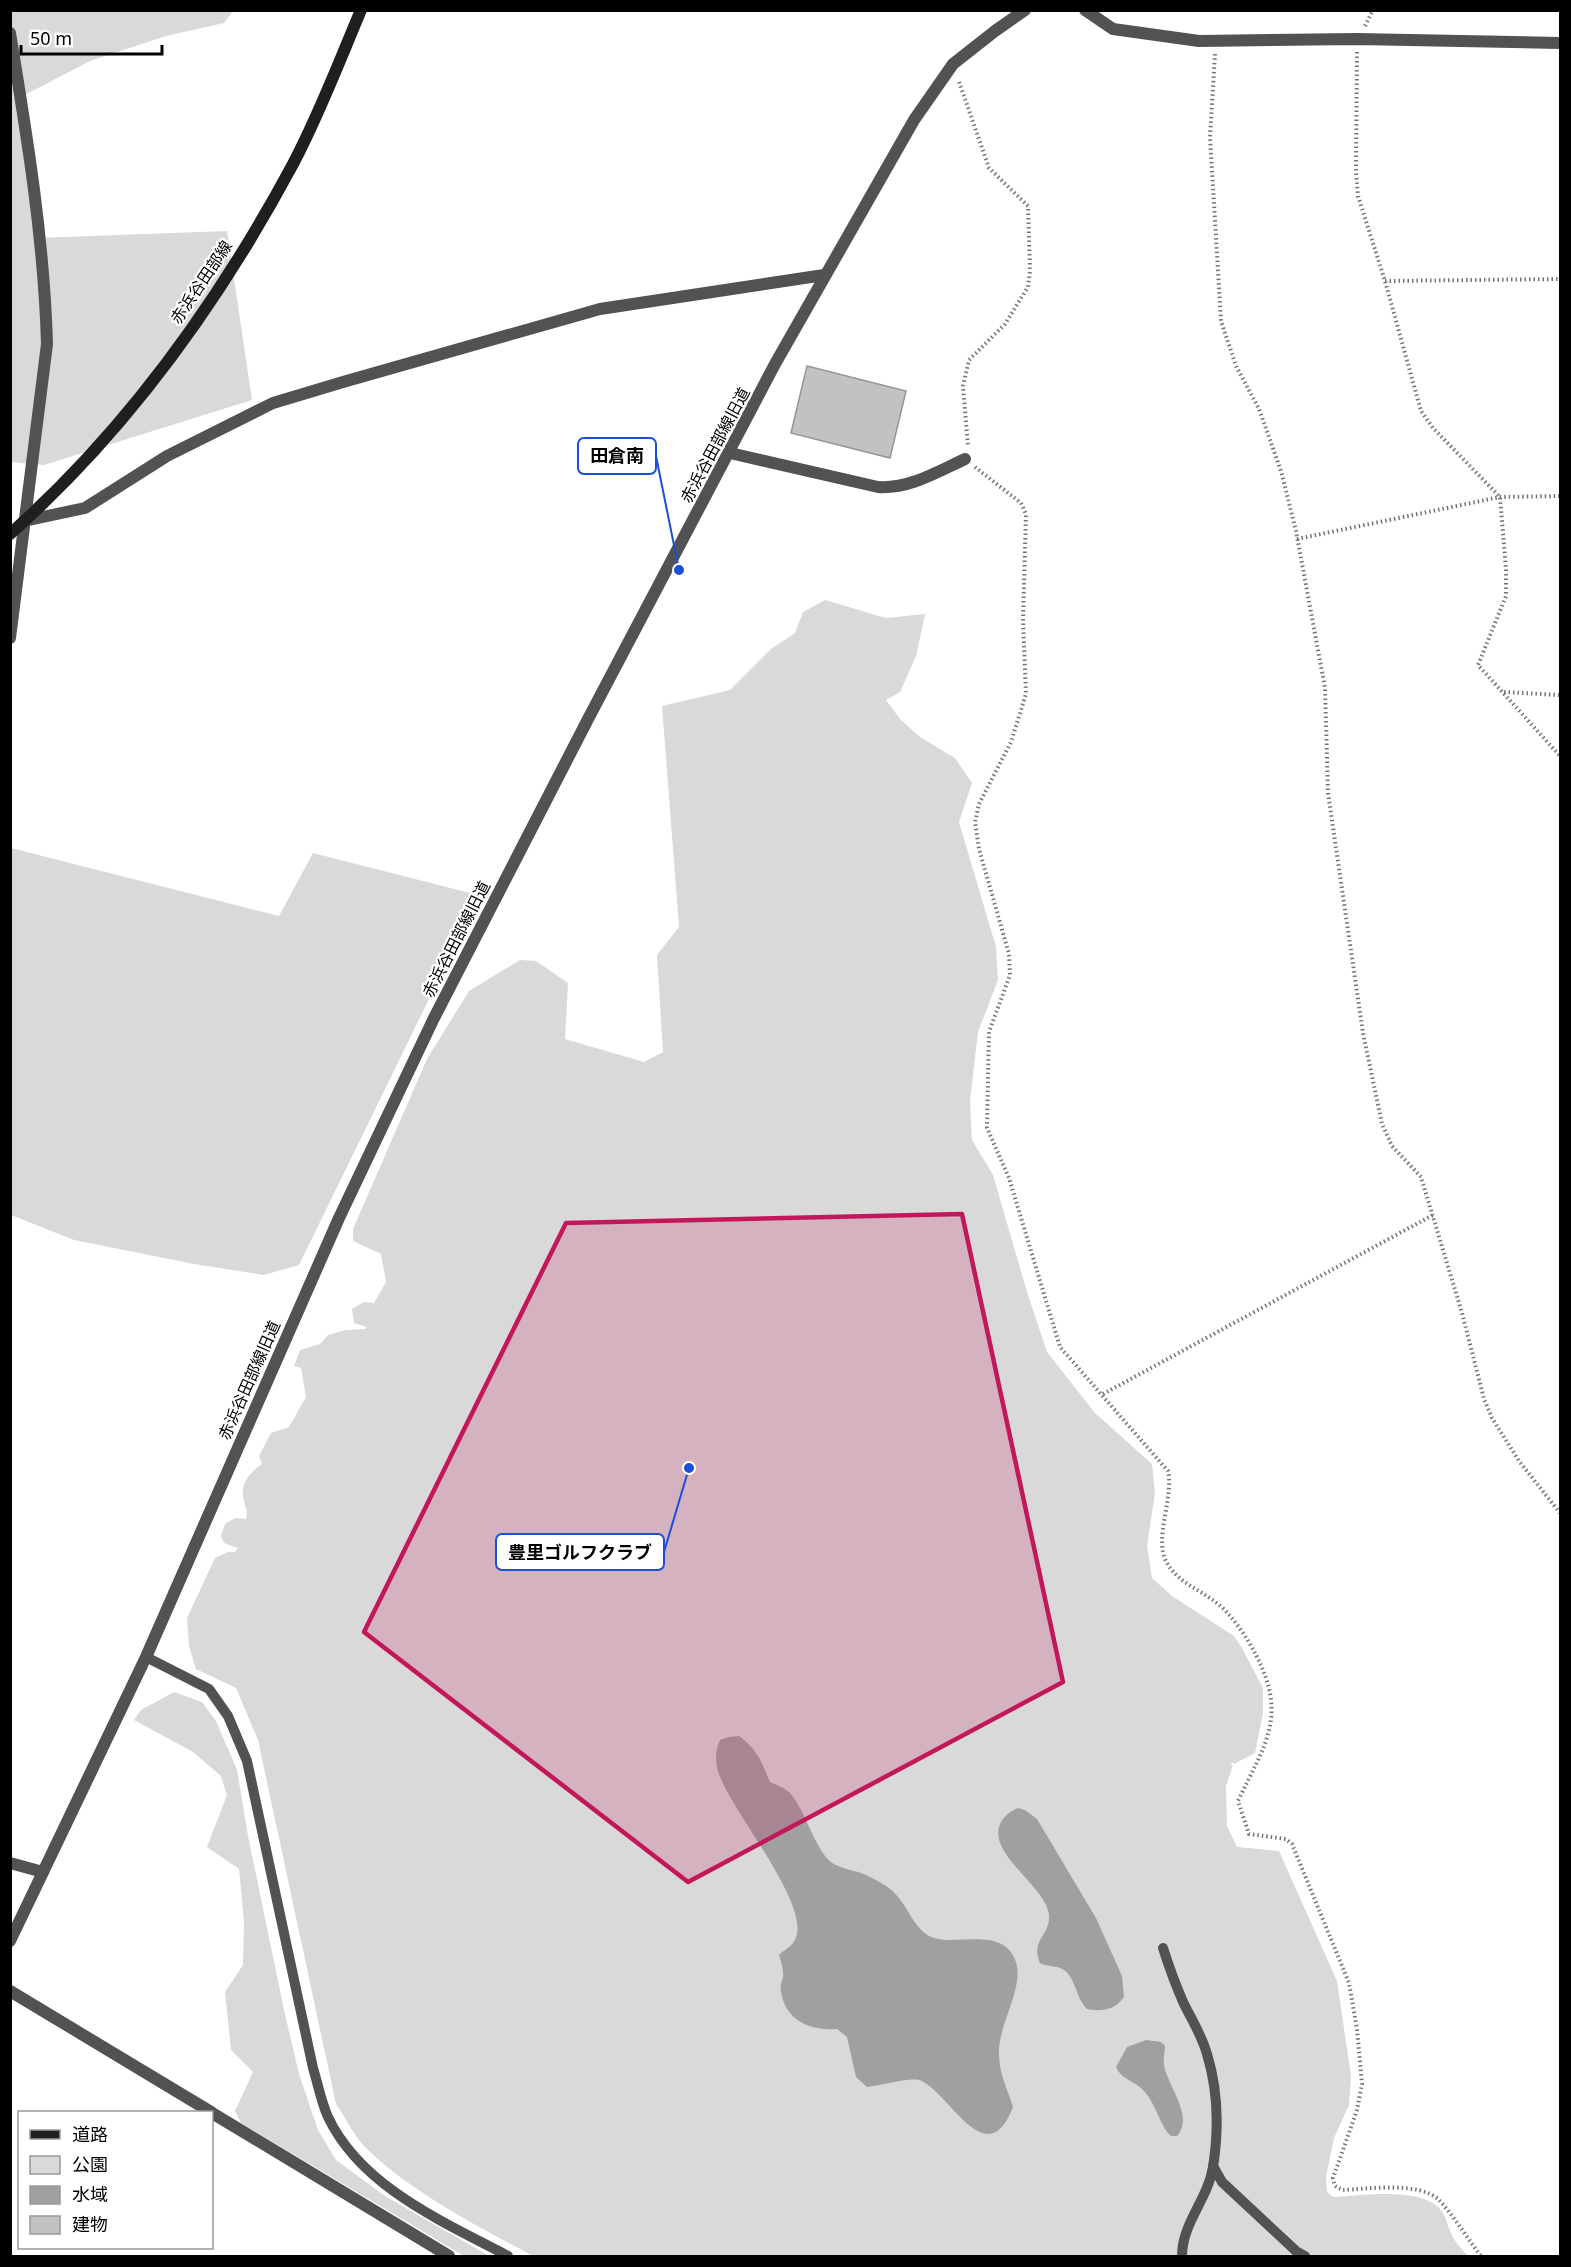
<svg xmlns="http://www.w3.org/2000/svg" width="1571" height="2267" viewBox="0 0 1571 2267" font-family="'Noto Sans','Noto Sans JP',sans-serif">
<rect width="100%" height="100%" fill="#fff"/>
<g fill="#d9d9d9">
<path d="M 10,11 L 233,11 L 224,23 L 166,36 L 90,61 L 17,99 L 36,238 L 227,231 L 252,400 L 44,465 L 11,462 Z"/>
<path d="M 825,600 L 886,618 L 925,614 L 916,656 L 900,692 L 886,700 L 900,719 L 920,737 L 955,758 L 972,783 L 959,822 L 996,947 L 998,980 L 978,1032 L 970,1100 L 972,1140 L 993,1175 L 1027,1292 L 1047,1352 L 1095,1413 L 1152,1464 L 1155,1493 L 1147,1546 L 1152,1578 L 1172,1596 L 1234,1636 L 1242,1648 L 1263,1688 L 1263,1713 L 1255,1753 L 1234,1764 L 1232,1762 L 1231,1765 L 1233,1765 L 1226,1786 L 1227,1826 L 1237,1847 L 1279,1851 L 1337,1981 L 1351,2076 L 1349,2105 L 1334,2138 L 1326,2177 L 1327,2192 L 1333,2197 C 1362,2196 1425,2185 1443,2213 C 1447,2219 1448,2228 1452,2235 C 1455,2243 1463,2250 1468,2256 L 533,2256 C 479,2227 407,2190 364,2146 C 353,2134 345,2117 336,2104 L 258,1740 L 236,1688 L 196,1669 L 189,1646 L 187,1618 L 215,1558 L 228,1552 L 235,1552 L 238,1548 L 224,1543 L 221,1536 L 225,1524 L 235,1518 L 246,1519 C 248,1510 246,1509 244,1501 C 239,1485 249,1473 262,1464 L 259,1456 L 271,1433 L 289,1427 L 306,1397 L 301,1368 L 294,1366 L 300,1350 L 320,1344 L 328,1335 L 345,1330 L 365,1329 L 367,1327 L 354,1323 L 352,1309 L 364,1302 L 374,1303 L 386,1282 L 381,1254 L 353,1241 L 353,1229 L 427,1059 L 469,991 L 520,960 L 536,961 L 568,983 L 565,1039 L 644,1062 L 663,1052 L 657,955 L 679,927 L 662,706 L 730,690 L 771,649 L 795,633 L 803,612 Z"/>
<path d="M 11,848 L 279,916 L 313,853 L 470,893 L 473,909 L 299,1265 L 264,1275 L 194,1264 L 74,1240 L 11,1215 Z"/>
<path d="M 174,1692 L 202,1702 L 216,1721 L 237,1770 L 248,1836 L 284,2010 L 299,2074 L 318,2130 L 336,2160 L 385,2196 L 489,2256 L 464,2256 L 241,2123 L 235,2111 L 253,2072 L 231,2050 L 225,1992 L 243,1965 L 244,1922 L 239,1869 L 207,1847 L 227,1795 L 221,1776 L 193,1752 L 134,1720 L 141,1710 Z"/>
</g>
<g fill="#a0a0a0">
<path d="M 739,1736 C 758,1750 761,1761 770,1782 C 777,1785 785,1788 790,1793 C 805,1811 811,1837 825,1856 C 834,1868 849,1869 861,1873 C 869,1876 878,1881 886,1886 C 906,1899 909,1921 926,1934 C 949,1951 1002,1922 1016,1962 C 1024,1987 1000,2022 999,2050 C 998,2071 1007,2088 1013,2107 C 987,2174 952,2097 922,2081 C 912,2076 881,2086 867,2087 L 856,2077 L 847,2037 L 837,2029 C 811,2031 785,2021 781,1991 C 780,1985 781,1984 783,1978 C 784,1971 781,1961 779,1955 C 783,1951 790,1947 793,1943 C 819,1910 724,1805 717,1767 C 715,1757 716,1749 720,1740 L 729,1737 Z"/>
<path d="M 1018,1808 L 1025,1810 L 1037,1819 L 1096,1918 L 1122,1976 L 1124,1997 C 1115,2010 1102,2012 1087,2009 C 1076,1998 1076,1979 1064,1970 C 1057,1965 1047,1967 1040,1963 C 1030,1940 1050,1937 1049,1915 C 1046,1885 980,1850 1003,1819 C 1008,1813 1011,1811 1018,1808 Z"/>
<path d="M 1146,2040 L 1161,2042 L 1165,2046 C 1165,2052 1163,2059 1164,2065 C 1167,2085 1195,2117 1177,2136 L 1171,2136 L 1167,2132 C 1158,2119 1154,2100 1142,2089 C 1134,2081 1120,2078 1116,2067 L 1127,2047 Z"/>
</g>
<path fill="#c2c2c2" stroke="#969696" stroke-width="1.5" d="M 807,366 L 906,391 L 890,458 L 791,433 Z"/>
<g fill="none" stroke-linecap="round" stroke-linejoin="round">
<g stroke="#747474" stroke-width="4" stroke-dasharray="1.5 3" stroke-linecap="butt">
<path d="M 1365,26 L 1373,10"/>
<path d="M 1357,52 L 1356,172 L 1358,196 L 1385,281 L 1421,411 L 1433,428 L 1500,497 L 1506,569 L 1506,596 L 1478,665 L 1560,756"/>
<path d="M 1215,54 L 1210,137 L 1221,321 L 1236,366 L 1259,409 L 1281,471 L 1296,531 L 1325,688 L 1328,793 L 1363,1033 L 1382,1124 L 1392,1146 L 1421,1177 L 1462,1313 L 1484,1399 L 1492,1418 L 1519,1461 L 1560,1513"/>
<path d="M 959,82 L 989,168 L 1028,206 L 1030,271 L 1028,287 L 1005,324 L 969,360 L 963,386 L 968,447"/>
<path d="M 1385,281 L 1560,279"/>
<path d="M 975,467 L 1021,503 L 1026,514 L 1023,620 L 1026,694 L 1011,742 L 979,804 L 975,822 L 979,849 L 1009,954 L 1010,975 L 989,1032 L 987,1128 L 1009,1178 L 1060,1347 L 1168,1471 C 1174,1498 1154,1537 1166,1561 C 1177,1583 1200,1589 1218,1604 C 1232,1615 1248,1639 1256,1655 C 1288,1717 1265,1744 1238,1801 L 1249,1834 L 1286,1839 L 1292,1844 L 1349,1983 L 1357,2029 L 1362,2084 L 1357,2110 L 1333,2178 L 1335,2186 L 1342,2190 C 1367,2189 1420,2181 1439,2200 C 1454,2216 1467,2238 1481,2256"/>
<path d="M 1297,539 L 1500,497 L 1560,496"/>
<path d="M 1504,692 L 1560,695"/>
<path d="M 1103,1394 L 1433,1215"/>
</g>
<g stroke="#525252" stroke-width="10">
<path d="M 146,1657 L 209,1689 L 228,1716 L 247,1761 L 313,2068 C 318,2084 321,2102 328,2117 C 361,2187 444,2222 508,2256"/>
<path d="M 1163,1948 C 1169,1967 1176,1986 1184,2004 C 1192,2020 1202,2036 1207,2054 C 1218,2090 1219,2129 1213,2167 C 1208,2199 1182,2223 1182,2256"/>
<path d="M 1213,2166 L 1222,2182 L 1296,2251 L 1305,2256"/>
</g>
<g stroke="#525252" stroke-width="12">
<path d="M 1085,10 L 1113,29 L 1199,41 L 1357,39 L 1560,43"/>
<path d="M 10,33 C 27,136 44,239 47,344 L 10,638"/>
<path d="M 730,453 L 878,487 C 909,489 937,472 965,459"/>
<path d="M 24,521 L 85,508 L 167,456 L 273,403 L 343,382 L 600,309 L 824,275"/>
<path d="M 10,1863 L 43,1872"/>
<path d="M 10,1941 L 146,1657 L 339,1218 L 433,1020 L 587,721 L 775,364 L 914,120 L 953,64 L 995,31 L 1025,10"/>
<path d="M 10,1991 L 211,2112"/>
<path d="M 212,2113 L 449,2256"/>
</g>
<path stroke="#1f1f1f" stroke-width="12" d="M 10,534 C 126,431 220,300 293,164 C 319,115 339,62 361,10"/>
</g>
<path fill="#c2185b" fill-opacity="0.2" stroke="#c2185b" stroke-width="4.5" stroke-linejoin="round" d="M 962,1214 L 1063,1682 L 688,1882 L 364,1632 L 566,1223 Z"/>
<g text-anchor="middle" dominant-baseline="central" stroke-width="4.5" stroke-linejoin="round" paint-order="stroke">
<g font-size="16" fill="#000" stroke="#fff">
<text transform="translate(201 282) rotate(-56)">赤浜谷田部線</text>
<text transform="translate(715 445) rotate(-62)">赤浜谷田部線旧道</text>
<text transform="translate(456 939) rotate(-63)">赤浜谷田部線旧道</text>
<text transform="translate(249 1380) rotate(-66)">赤浜谷田部線旧道</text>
</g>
</g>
<path fill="none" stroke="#1d4ed8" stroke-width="2" d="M679 570L656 456M689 1468L664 1552"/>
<g fill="#1d4ed8" stroke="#fff" stroke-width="2">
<circle cx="679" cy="570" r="6"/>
<circle cx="689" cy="1468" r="6"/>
</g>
<g fill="#fff" stroke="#1d4ed8" stroke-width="2">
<rect x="578" y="438" width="78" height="36" rx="6"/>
<rect x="496" y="1534" width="168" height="36" rx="6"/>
</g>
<g font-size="18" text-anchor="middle" font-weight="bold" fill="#000">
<text x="617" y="462">田倉南</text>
<text x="580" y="1559">豊里ゴルフクラブ</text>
</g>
<rect width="1571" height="2267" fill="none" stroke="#000000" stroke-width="24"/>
<rect x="18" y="2111" width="195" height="138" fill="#ffffff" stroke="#999999" stroke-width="1.5"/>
<rect x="30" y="2130" width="30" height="9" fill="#1f1f1f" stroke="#999999" stroke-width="1.5"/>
<text x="72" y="2141" font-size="18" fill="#000000">道路</text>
<rect x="30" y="2156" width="30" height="18" fill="#d9d9d9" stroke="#999999" stroke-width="1.5"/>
<text x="72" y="2171" font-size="18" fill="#000000">公園</text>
<rect x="30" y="2186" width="30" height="18" fill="#a0a0a0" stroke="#999999" stroke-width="1.5"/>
<text x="72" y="2201" font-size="18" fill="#000000">水域</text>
<rect x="30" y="2216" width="30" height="18" fill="#c2c2c2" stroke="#999999" stroke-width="1.5"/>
<text x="72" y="2231" font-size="18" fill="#000000">建物</text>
<path d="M21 45v9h141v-9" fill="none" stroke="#000000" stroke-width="3"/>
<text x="30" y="45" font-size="18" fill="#000000" stroke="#ffffff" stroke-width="4.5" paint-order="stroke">50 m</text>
</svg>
